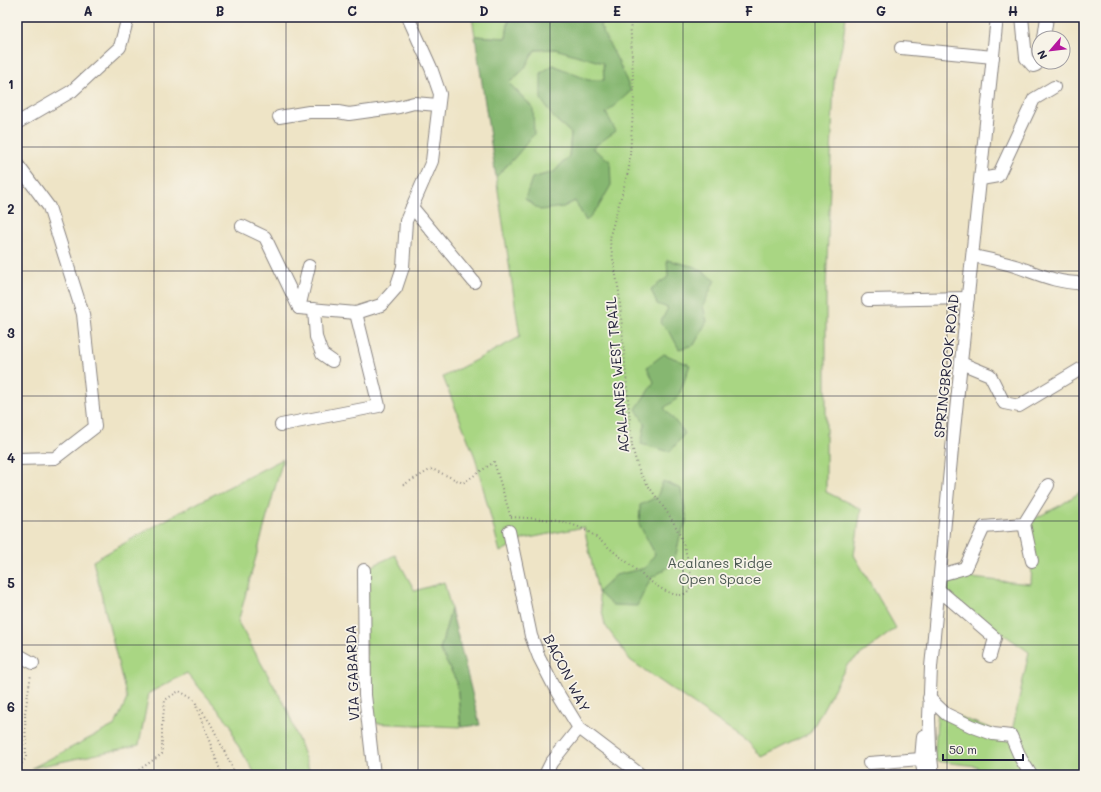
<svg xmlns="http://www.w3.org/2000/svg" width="1101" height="792" viewBox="0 0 1101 792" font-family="Mali,sans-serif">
<rect width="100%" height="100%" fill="#f7f3e8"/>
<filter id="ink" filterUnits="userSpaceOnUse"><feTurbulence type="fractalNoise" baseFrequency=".025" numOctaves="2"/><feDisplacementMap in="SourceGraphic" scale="8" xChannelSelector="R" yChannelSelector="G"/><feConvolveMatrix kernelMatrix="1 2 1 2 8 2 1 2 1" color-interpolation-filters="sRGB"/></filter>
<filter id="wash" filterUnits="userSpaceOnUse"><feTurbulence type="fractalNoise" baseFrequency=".012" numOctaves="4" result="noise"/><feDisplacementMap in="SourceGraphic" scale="16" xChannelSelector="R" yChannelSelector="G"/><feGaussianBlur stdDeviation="0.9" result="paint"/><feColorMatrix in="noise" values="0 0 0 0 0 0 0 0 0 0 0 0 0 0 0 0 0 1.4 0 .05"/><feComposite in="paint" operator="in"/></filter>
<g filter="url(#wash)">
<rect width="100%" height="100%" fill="#eee4c6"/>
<g fill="#a9d683" stroke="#667c5f" fill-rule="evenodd">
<path d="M 472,17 L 509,17 L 506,38 L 475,36 Z"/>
<path d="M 553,17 L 846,17 L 842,46 L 834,79 L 826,290 L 826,492 L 861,509 L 854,555 L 896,628 L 847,665 L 810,733 L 762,757 L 747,741 L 630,660 L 605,625 L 584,527 L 524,539 L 500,552 L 475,457 L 443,377 L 520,337 L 496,177 L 517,155 L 533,108 L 509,83 L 524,69 L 535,50 L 555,49 L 573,53 ZM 554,118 L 592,149 L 587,220 L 575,201 L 563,207 L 532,178 L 554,172 L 569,156 L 571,133 Z"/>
<path d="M 283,459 L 238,622 L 287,709 L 311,775 L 256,775 L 234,739 L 231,725 L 187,673 L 149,693 L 139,745 L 32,768 L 115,725 L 127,699 L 93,561 L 176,514 Z"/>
<path d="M 1084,483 L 1084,520 L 1082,522 L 1084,524 L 1084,775 L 978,775 L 977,766 L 934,761 L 938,709 L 1011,736 L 1029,652 L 939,589 L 940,575 L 1031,584 L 1032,561 L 1024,524 L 1061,505 L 1080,492 Z"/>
<path d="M 395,555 L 415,591 L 444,582 L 451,609 L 440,650 L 457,682 L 461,727 L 368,723 L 364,570 Z"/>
</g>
<g fill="#86b771" stroke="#546c56">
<path d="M 509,17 L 605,17 L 600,26 L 619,63 L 631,91 L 606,113 L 616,131 L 592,148 L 610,161 L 611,185 L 599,206 L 586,221 L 575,201 L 563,207 L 540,210 L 525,199 L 532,178 L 554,172 L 569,156 L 571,133 L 554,118 L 541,99 L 541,73 L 553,65 L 588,80 L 604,80 L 603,63 L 555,49 L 535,50 L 524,69 L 509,83 L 533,108 L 534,134 L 517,155 L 496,177 L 475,36 L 506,38 Z"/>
<path d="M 667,260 L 696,267 L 715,280 L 703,306 L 707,321 L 694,345 L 679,349 L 671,334 L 660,323 L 668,308 L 657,304 L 651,289 L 668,277 Z"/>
<path d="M 664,354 L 690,365 L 678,398 L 664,408 L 685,433 L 670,452 L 641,444 L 645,424 L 636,409 L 654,382 L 647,367 Z"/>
<path d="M 663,481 L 681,489 L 687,520 L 680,536 L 674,564 L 651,578 L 637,606 L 612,605 L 598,592 L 616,575 L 645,568 L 655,554 L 639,524 L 640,505 L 657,497 Z"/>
<path d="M 451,609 L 480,725 L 461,727 L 457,682 L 440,650 Z"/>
</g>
</g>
<g filter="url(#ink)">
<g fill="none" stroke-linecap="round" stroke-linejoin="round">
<defs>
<g id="minor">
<path d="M 1022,17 L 1026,58 L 1033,66 L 1036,65 L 1039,62"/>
<path d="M 1044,38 L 1047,17"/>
<path d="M 901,48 L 993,57"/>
<path d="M 279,117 L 309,112 L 338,112 L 349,114 L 399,107 L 414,103 L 438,105"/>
<path d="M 17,123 L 72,91 L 120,47 L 128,17"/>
<path d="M 17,164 L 49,207 L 83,314 L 95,427 L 55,458 L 17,459"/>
<path d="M 981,179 L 998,176 L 1034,99 L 1054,87"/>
<path d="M 412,207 L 474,282"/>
<path d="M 242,226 L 265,237 L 299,308"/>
<path d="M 973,256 C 987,259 1002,262 1015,266 C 1038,274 1059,284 1084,283"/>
<path d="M 868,300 L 968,298"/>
<path d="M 299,308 L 356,313 L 381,305 L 396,288 L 403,267 L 406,221 L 432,161 L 440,94 L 431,68 L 408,17"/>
<path d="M 299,308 L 309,266"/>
<path d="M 314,309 L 316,337 L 322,354 L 332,361"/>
<path d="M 961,363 L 990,375 L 1004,403 L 1019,406 L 1084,367"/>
<path d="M 281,425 L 379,406 L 356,313"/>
<path d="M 1024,524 L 1032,561"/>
<path d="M 509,531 L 531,636 L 539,657 L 557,692 L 579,728 L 641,775"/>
<path d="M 364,570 L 365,695 L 374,775"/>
<path d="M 940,575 L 965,568 L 984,527 L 1024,524 L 1048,485"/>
<path d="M 939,590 L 995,638 L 990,656"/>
<path d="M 17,654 L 33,663"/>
<path d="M 929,698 L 946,714 L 971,726 L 993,734 L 1011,736 L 1021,759 L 1031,775"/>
<path d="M 923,736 L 921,759 L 924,775"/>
<path d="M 869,763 L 921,759"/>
<path d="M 545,775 L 551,763 L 579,728"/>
<path d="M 933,775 L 930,749 L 929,718 L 931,667 L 952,449 L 997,17"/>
</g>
</defs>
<use href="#minor" stroke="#888380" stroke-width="14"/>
<g stroke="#888380" stroke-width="2" stroke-dasharray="1 3" stroke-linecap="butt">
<path d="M 403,485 L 432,469 L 463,483 L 494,462 L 511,518"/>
<path d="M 511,517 C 541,519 571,518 596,537 C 606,545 616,554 627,562 C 637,571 687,617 691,582 C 692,570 683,540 677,529 C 668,511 654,495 643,478 C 637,468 635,457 632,446 L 619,292 L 610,242 L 611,232 L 629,169 L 634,97 L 630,17"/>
<path d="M 195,703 L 222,775"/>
<path d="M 17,770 L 26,758 L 25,713 L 31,674"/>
<path d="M 128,775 L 136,772 L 162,754 L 162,726 L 165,700 L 179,691 L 193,699 L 211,724 L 236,775"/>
</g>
<use href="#minor" stroke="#fff" stroke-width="12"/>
</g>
</g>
<path fill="none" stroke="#22223b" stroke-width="1" stroke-opacity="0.55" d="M 154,17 L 154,775M 286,17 L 286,775M 418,17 L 418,775M 550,17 L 550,775M 683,17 L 683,775M 815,17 L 815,775M 947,17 L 947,775M 17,147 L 1084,147M 17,271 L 1084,271M 17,396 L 1084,396M 17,521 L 1084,521M 17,645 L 1084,645"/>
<g text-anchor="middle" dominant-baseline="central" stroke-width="3.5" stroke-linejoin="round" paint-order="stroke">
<g font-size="14" fill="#22223b" stroke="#f7f3e8">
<text transform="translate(946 366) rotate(-84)">SPRINGBROOK ROAD</text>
<text transform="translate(617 375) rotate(-95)">ACALANES WEST TRAIL</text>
<text transform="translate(352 673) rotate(-92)">VIA GABARDA</text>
<text transform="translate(567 673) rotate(63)">BACON WAY</text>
</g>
<g font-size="14" fill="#4a5851" stroke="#f7f3e8">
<text x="720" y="562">Acalanes Ridge<tspan x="720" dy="16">Open Space</tspan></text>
</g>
</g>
<rect width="1101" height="792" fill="none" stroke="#f7f3e8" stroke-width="44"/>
<g transform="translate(1051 50) rotate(242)"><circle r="19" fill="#f7f3e8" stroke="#a29fa3"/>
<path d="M0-3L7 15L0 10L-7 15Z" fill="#b5179e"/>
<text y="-6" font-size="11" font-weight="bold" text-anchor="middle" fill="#22223b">N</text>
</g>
<path d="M943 754v6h80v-6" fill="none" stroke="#22223b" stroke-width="2"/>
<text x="949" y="754" font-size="12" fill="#22223b" stroke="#f7f3e8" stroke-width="3" paint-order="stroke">50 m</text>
<rect x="22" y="22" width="1057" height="748" fill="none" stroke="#22223b" stroke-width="1.5"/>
<g font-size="13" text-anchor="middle" font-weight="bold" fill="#22223b">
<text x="88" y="16">A</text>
<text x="220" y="16">B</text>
<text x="352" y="16">C</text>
<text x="484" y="16">D</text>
<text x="617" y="16">E</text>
<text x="749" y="16">F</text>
<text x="881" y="16">G</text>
<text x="1013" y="16">H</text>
<text x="11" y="89">1</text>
<text x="11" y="214">2</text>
<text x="11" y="338">3</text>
<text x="11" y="463">4</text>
<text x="11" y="588">5</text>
<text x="11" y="712">6</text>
</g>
</svg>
